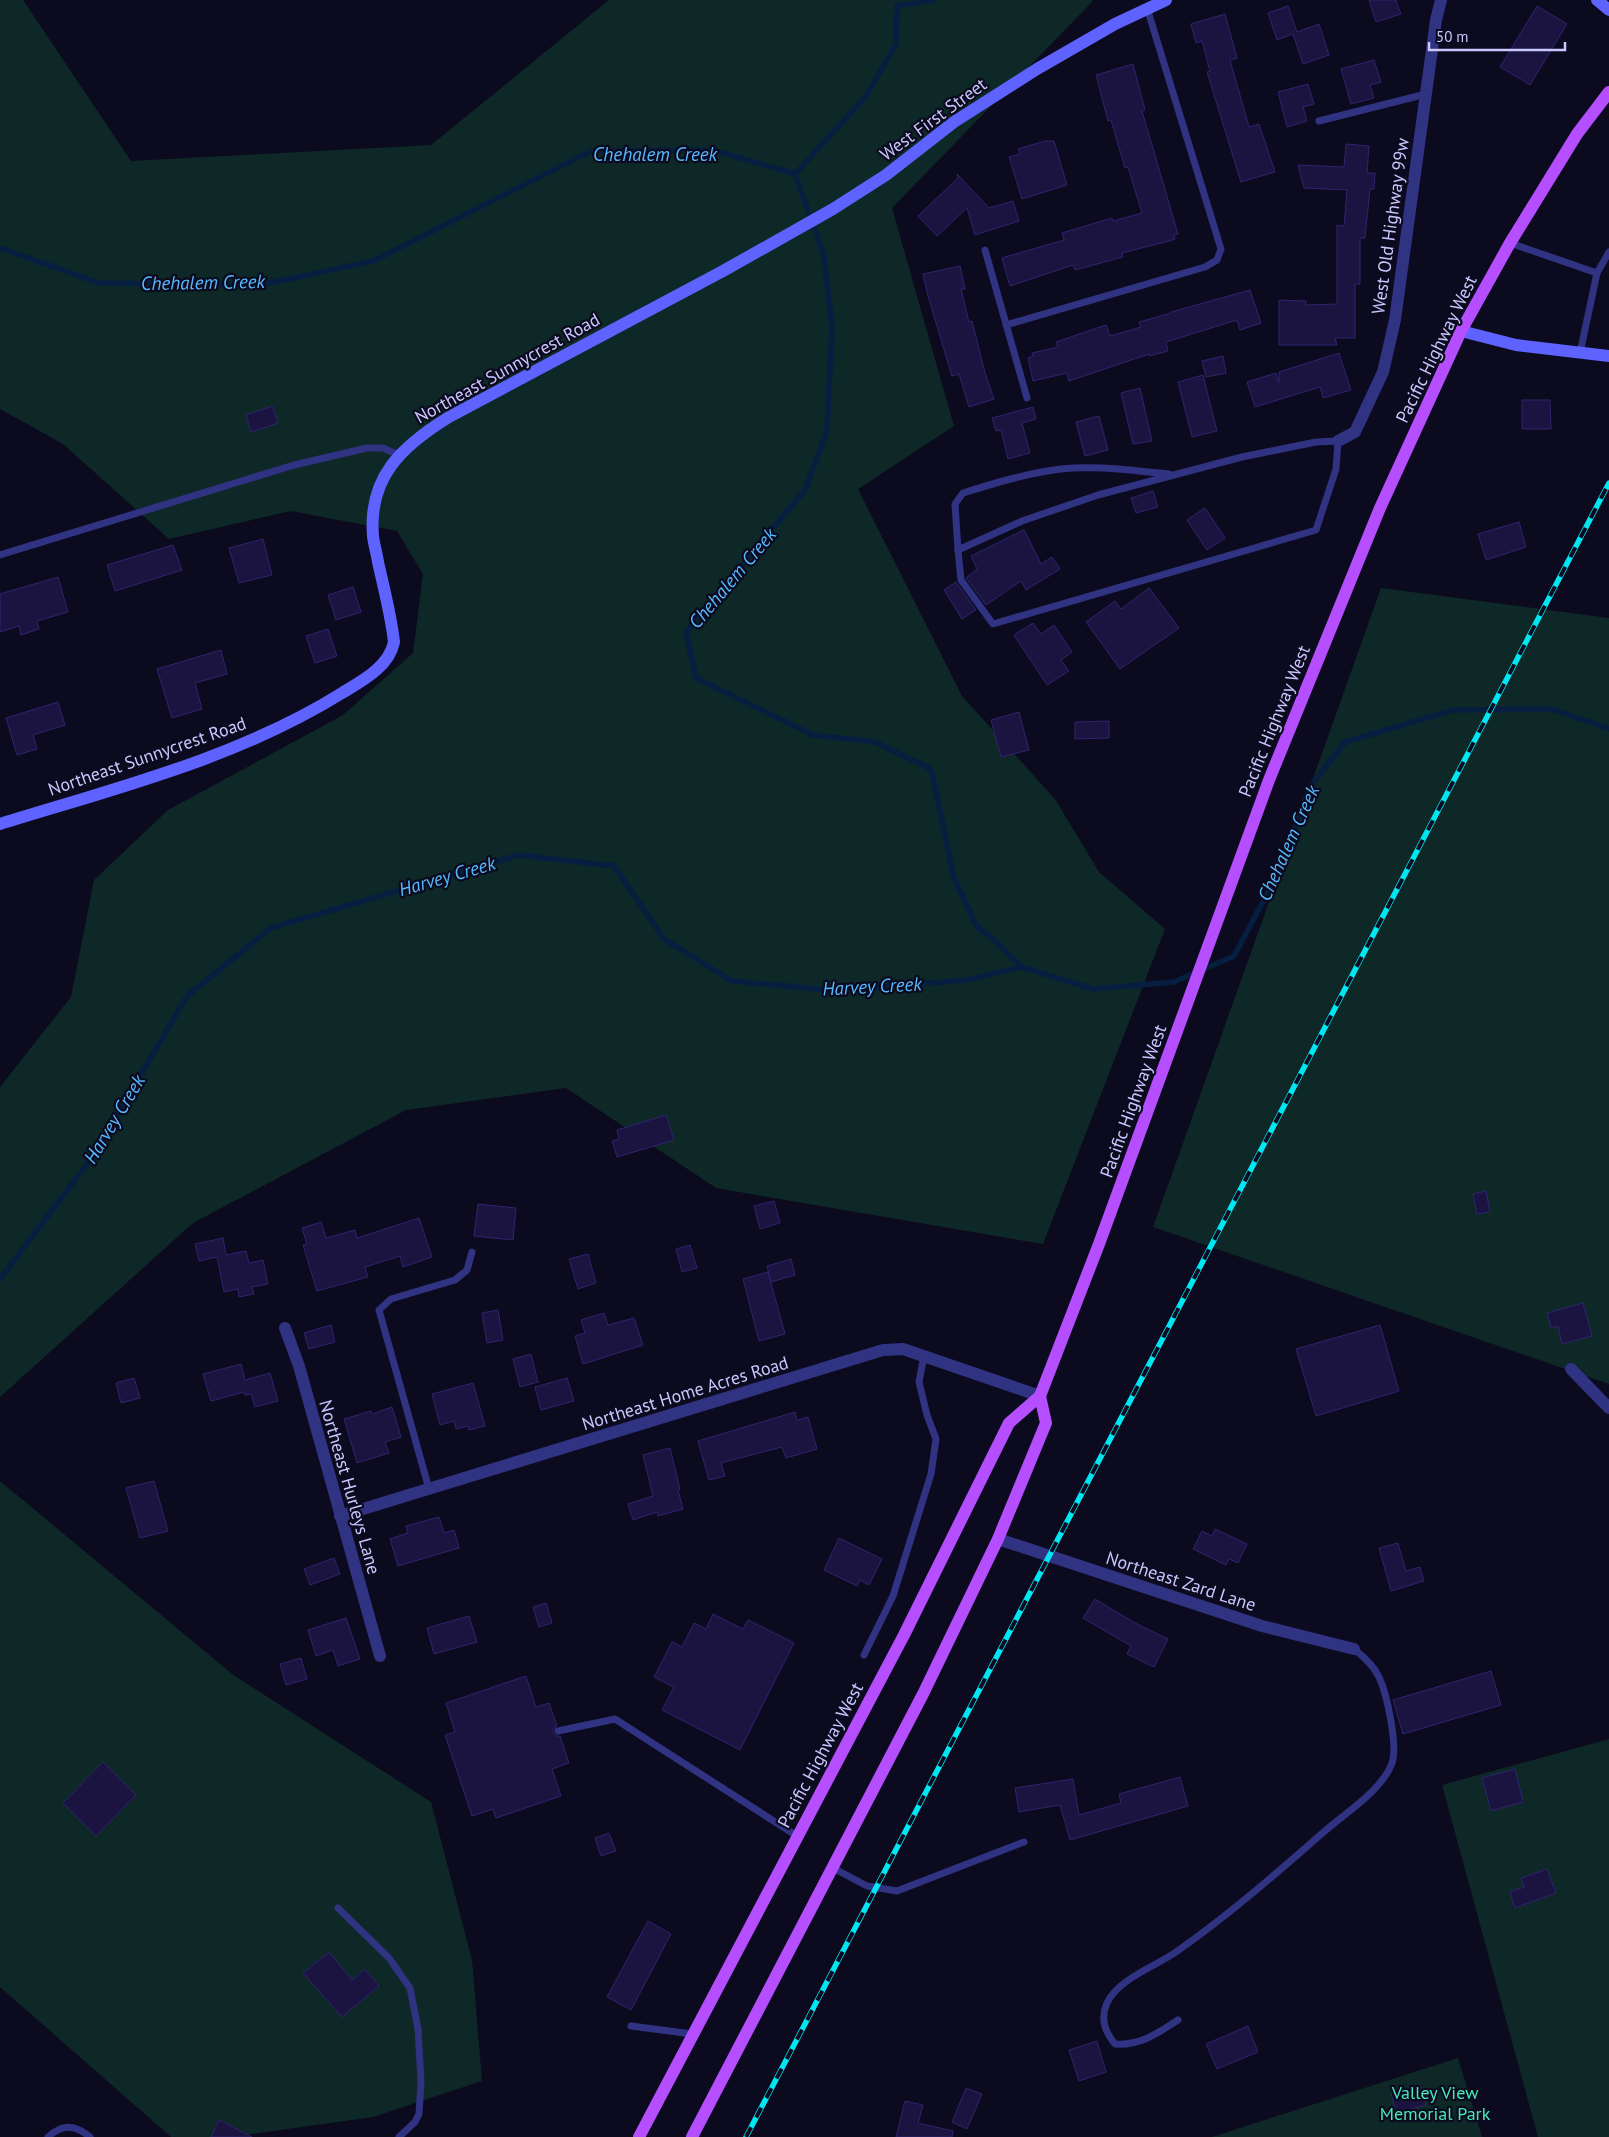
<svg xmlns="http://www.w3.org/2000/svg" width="1609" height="2137" viewBox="0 0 1609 2137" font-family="'PT Sans',sans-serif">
<rect width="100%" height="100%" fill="#0c0a1e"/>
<g fill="#0d2826">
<path d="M 0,0 L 23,0 L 131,161 L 431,145 L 609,0 L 1092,0 L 1092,2 L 892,208 L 954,426 L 858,489 L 962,696 L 1055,799 L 1099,872 L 1165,929 L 1043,1244 L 716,1188 L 566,1088 L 406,1110 L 193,1223 L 0,1397 L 0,1087 L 71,997 L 94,880 L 168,810 L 343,715 L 413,653 L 423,574 L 397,531 L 291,511 L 169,539 L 63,444 L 0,409 Z"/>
<path d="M 1381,588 L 1609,618 L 1609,1384 L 1153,1227 Z"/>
<path d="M 0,1481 L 232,1674 L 431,1802 L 472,1960 L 482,2081 L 373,2117 L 231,2137 L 171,2137 L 0,1987 Z"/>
<path d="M 1609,1739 L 1609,2137 L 1538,2137 L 1442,1785 Z"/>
<path d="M 1458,2058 L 1482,2137 L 1212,2137 Z"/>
</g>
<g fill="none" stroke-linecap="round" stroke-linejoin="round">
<g stroke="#061f41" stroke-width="5.5">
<path d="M 795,174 L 824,256 L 832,328 L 827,431 L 805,490 L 686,632 L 696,678 L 813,735 L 875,742 L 931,769 L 954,878 L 977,927 L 991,937 L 1022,967 L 1093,989 L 1174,982 L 1234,956 L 1281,868 L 1309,788 L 1345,742 L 1453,710 L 1552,709 L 1609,729"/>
<path d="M 795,174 L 866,96 L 896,44 L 897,6 L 933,0"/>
<path d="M 0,248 L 99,283 L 260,285 L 373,261 L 591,151 L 713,150 L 795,174"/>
<path d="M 0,1279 L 91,1159 L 187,996 L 271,928 L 519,855 L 614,866 L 664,939 L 732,981 L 839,991 L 966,980 L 1022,967"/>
</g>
</g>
<g fill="#1b1441" stroke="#2f246f">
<path d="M 1369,0 L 1396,0 L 1401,14 L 1376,22 Z"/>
<path d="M 1288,6 L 1297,32 L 1319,24 L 1329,55 L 1303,64 L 1293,34 L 1277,40 L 1268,13 Z"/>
<path d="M 1537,6 L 1567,24 L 1530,85 L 1500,67 Z"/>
<path d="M 1225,14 L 1237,58 L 1230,60 L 1249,127 L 1259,124 L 1275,172 L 1241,182 L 1207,72 L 1210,71 L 1202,41 L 1196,43 L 1191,24 Z"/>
<path d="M 1374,60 L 1381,82 L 1370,85 L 1374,98 L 1351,104 L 1341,69 Z"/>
<path d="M 1133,64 L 1145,110 L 1142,111 L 1178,234 L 1174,235 L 1175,239 L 1169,241 L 1122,253 L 1123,257 L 1075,270 L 1073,265 L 1010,286 L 1002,258 L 1064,240 L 1062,233 L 1112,218 L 1113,221 L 1142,213 L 1128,167 L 1125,168 L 1111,120 L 1108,121 L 1096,75 Z"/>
<path d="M 1308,84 L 1314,104 L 1303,107 L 1307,121 L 1287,127 L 1278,92 Z"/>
<path d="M 1045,141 L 1054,141 L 1067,185 L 1022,199 L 1009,157 L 1020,154 L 1018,149 Z"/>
<path d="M 1346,144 L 1369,146 L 1367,173 L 1375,173 L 1374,189 L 1370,189 L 1365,238 L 1360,238 L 1360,284 L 1355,284 L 1355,338 L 1335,338 L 1337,345 L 1279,345 L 1279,300 L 1306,301 L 1306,305 L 1337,304 L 1337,225 L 1344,226 L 1347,190 L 1304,188 L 1298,165 L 1344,167 Z"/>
<path d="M 957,174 L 989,208 L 1013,201 L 1019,221 L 975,235 L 967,208 L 937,236 L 918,216 L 958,178 Z"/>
<path d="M 960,266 L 965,289 L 961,289 L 969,322 L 972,321 L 985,373 L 994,399 L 969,407 L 959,374 L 952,376 L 928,296 L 923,274 Z"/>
<path d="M 1250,290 L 1261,323 L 1240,330 L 1237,320 L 1166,342 L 1168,351 L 1149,356 L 1149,354 L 1069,381 L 1067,373 L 1033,381 L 1028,358 L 1033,356 L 1032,353 L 1058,347 L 1056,342 L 1106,325 L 1110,336 L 1141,327 L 1139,322 L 1171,313 L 1171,312 Z"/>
<path d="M 1339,353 L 1351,390 L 1323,398 L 1320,387 L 1255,407 L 1247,382 L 1276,373 L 1279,383 L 1279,372 Z"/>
<path d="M 1223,356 L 1226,373 L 1206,377 L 1202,361 Z"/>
<path d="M 1203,375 L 1217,431 L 1192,437 L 1178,382 Z"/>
<path d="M 1140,388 L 1152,441 L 1133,444 L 1121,393 Z"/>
<path d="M 1522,400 L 1550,400 L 1551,429 L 1522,429 Z"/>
<path d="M 272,406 L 278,423 L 251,432 L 246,415 Z"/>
<path d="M 1033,407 L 1036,419 L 1022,423 L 1030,453 L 1008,459 L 1001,430 L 996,431 L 992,418 Z"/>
<path d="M 1099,416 L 1108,450 L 1085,456 L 1076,422 Z"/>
<path d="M 1153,491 L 1158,507 L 1136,513 L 1131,498 Z"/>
<path d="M 1205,508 L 1225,538 L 1207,550 L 1187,520 Z"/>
<path d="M 1519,522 L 1526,547 L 1486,560 L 1478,534 Z"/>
<path d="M 1024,530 L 1041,564 L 1052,557 L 1060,569 L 1026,590 L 1021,581 L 986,605 L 966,578 L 977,569 L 971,556 Z"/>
<path d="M 263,539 L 272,575 L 239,583 L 229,548 Z"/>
<path d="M 173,545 L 182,570 L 115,591 L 107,565 Z"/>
<path d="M 58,577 L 68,612 L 37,621 L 39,629 L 21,635 L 19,626 L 0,632 L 0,594 Z"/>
<path d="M 956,582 L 976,610 L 962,619 L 944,590 Z"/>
<path d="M 353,587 L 361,612 L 336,620 L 328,595 Z"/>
<path d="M 1149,588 L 1179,628 L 1120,669 L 1086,622 L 1115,601 L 1121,609 Z"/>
<path d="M 1033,623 L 1041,634 L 1054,625 L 1072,652 L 1061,660 L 1069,671 L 1047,685 L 1014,635 Z"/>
<path d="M 328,629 L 337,656 L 315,663 L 306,636 Z"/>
<path d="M 221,650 L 227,674 L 195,683 L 202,709 L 172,718 L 157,669 Z"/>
<path d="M 58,702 L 65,725 L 33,735 L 37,749 L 17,755 L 6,718 Z"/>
<path d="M 1019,712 L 1029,750 L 1001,757 L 991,720 Z"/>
<path d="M 1109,721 L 1109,738 L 1075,739 L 1075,722 Z"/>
<path d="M 666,1115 L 674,1140 L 617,1157 L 612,1141 L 619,1139 L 617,1130 Z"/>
<path d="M 1486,1191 L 1490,1212 L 1477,1214 L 1473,1194 Z"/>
<path d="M 774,1201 L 780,1223 L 760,1229 L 754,1206 Z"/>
<path d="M 478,1204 L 516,1208 L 513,1240 L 474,1236 Z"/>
<path d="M 419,1218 L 432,1257 L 403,1267 L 400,1256 L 365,1267 L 368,1277 L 317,1291 L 303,1245 L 307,1244 L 302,1228 L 321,1222 L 326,1238 L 355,1230 L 357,1238 Z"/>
<path d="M 223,1238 L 226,1255 L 246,1251 L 249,1263 L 263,1260 L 268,1284 L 252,1287 L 254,1294 L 239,1297 L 238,1289 L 224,1292 L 217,1257 L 199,1261 L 195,1244 Z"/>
<path d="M 690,1245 L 697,1268 L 682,1272 L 676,1249 Z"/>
<path d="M 588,1254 L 596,1283 L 578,1289 L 569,1259 Z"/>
<path d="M 791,1259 L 795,1275 L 771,1282 L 767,1266 Z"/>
<path d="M 768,1272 L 785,1334 L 759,1341 L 743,1279 Z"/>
<path d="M 1583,1303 L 1592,1336 L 1562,1344 L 1558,1326 L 1551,1328 L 1547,1313 Z"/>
<path d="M 498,1310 L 503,1340 L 487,1343 L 482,1313 Z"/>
<path d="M 604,1313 L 608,1325 L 634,1318 L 643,1345 L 583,1364 L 575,1336 L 585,1333 L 581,1320 Z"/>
<path d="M 331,1325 L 335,1342 L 309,1349 L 304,1333 Z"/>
<path d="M 1380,1325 L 1399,1391 L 1316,1416 L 1296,1349 Z"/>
<path d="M 531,1354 L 538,1382 L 520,1387 L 513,1359 Z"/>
<path d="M 241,1364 L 245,1380 L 270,1373 L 278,1401 L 255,1407 L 251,1394 L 245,1395 L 244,1392 L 211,1401 L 203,1374 Z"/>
<path d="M 134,1378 L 140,1398 L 121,1403 L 116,1383 Z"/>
<path d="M 567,1378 L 574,1401 L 541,1410 L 535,1387 Z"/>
<path d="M 473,1383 L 485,1426 L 469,1430 L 468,1426 L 456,1429 L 454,1421 L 440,1425 L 432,1394 Z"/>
<path d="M 392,1407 L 401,1437 L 385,1442 L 389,1453 L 357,1463 L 344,1419 L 371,1411 L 372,1414 Z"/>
<path d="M 795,1412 L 797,1420 L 808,1417 L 817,1449 L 786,1458 L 782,1447 L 721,1463 L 725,1476 L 709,1480 L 698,1441 Z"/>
<path d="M 670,1448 L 680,1489 L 678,1490 L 683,1509 L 658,1516 L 657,1512 L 633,1520 L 628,1504 L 653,1496 L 643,1455 Z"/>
<path d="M 154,1481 L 168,1531 L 140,1538 L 126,1488 Z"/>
<path d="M 439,1517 L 444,1533 L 454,1530 L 459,1548 L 398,1566 L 390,1539 L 408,1533 L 406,1526 Z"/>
<path d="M 1215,1529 L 1247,1544 L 1238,1563 L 1229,1559 L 1226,1565 L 1193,1549 L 1202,1531 L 1212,1536 Z"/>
<path d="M 839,1538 L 882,1559 L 869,1585 L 860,1580 L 857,1586 L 824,1570 Z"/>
<path d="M 1398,1543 L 1406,1571 L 1420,1567 L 1424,1581 L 1391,1591 L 1379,1548 Z"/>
<path d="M 334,1558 L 340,1574 L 310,1585 L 304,1569 Z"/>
<path d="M 1095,1599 L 1135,1623 L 1168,1639 L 1154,1667 L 1127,1654 L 1131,1646 L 1083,1618 Z"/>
<path d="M 546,1603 L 552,1623 L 539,1627 L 533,1607 Z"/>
<path d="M 713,1614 L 743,1629 L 748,1620 L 794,1643 L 740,1750 L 662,1710 L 674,1687 L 654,1677 L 672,1642 L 682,1647 L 694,1623 L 706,1629 Z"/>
<path d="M 469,1616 L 477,1642 L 434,1654 L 427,1628 Z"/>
<path d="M 346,1618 L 360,1659 L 338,1666 L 333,1650 L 316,1656 L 308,1630 Z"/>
<path d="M 301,1658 L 307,1679 L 286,1685 L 280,1664 Z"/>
<path d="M 1491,1671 L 1501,1705 L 1403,1734 L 1393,1700 Z"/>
<path d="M 526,1676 L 536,1707 L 549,1703 L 557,1726 L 553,1729 L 553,1733 L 556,1736 L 560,1736 L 569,1763 L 552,1769 L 561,1796 L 496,1818 L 493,1809 L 472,1816 L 445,1735 L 455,1732 L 446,1703 Z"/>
<path d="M 103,1762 L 136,1795 L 96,1836 L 63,1803 Z"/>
<path d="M 1515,1769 L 1523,1802 L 1491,1811 L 1482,1778 Z"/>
<path d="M 1180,1777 L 1188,1806 L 1070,1840 L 1060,1805 L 1019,1812 L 1015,1788 L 1073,1779 L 1079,1815 L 1121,1803 L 1119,1794 Z"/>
<path d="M 609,1833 L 616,1851 L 601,1856 L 595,1838 Z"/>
<path d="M 1547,1869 L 1556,1893 L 1515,1908 L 1510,1892 L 1524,1887 L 1521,1878 Z"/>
<path d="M 648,1921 L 671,1934 L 631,2010 L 607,1997 Z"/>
<path d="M 329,1952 L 352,1980 L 365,1969 L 379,1986 L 342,2017 L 303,1973 Z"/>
<path d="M 1248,2026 L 1258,2052 L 1217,2069 L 1206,2044 Z"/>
<path d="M 1097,2041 L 1106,2072 L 1079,2081 L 1069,2050 Z"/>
<path d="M 1420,2085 L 1426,2105 L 1396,2113 L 1391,2093 Z"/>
<path d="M 966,2088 L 982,2094 L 967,2129 L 952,2122 Z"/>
<path d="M 905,2101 L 923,2105 L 918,2123 L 953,2131 L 952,2137 L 896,2137 Z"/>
<path d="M 219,2120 L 252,2137 L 211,2137 Z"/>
</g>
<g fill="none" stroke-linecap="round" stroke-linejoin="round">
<g stroke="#303282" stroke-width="7">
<path d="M 1319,121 L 1426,94"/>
<path d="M 1510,243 L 1597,273"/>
<path d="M 985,250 L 1027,398"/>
<path d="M 1006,325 L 1205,267 L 1217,260 L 1221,249 L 1147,8"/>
<path d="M 1580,353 L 1597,273 L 1609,252"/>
<path d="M 1338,441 L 1336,469 L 1316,530 L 993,624 L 961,580 L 958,550 L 1022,521 L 1098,495 L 1242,457 L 1316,442 Z"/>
<path d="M 958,550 L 955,504 L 963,493 C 995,483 1027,473 1061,469 C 1096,465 1134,471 1169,474"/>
<path d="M 0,555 L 294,465 L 367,448 L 383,448 L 399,455"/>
<path d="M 429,1489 L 379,1310 L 391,1299 L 455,1280 L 467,1270 L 472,1252"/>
<path d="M 864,1655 L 893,1596 L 931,1474 L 936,1439 L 927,1415 L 919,1382 L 924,1356"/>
<path d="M 558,1731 L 615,1719 L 797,1836"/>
<path d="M 833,1868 L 867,1886 L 897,1891 L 1024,1842"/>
<path d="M 338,1908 L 389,1958 L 410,1988 L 418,2029 L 421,2082 L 419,2114 L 415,2122 L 399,2137"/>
<path d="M 1178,2020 C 1158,2033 1140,2046 1115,2044 C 1105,2032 1100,2018 1107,2003 C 1118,1979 1156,1966 1176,1952 C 1229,1915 1278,1872 1326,1830 C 1347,1812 1383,1789 1392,1763 C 1398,1745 1387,1694 1379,1677 C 1374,1666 1364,1657 1354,1649"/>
<path d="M 631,2026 L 692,2034"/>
<path d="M 48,2137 C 63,2123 75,2125 90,2137"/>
</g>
<g stroke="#303282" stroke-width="12">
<path d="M 1338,441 L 1355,432 L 1383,372 L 1395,320 L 1436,20 L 1441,0"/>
<path d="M 285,1328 L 299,1366 L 380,1656"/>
<path d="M 1571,1369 L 1609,1408"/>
<path d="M 340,1516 L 883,1350 L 903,1349 L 1040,1396"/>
<path d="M 998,1539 L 1262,1626 L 1354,1649"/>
</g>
<g stroke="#5e62ff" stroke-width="12">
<path d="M 1597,0 L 1609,10"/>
<path d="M 1461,331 L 1516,345 L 1609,356"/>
<path d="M 0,824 C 116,788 238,758 342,693 C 362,681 389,667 394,642 C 391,615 384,589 378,562 C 377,554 374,545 373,536 C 368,477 402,446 449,417 L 723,271 L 833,209 L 886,175 L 954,122 L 1037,69 L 1115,24 L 1166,0"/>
</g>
<g stroke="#b44eff" stroke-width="12">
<path d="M 639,2137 L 904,1635 L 1009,1423 L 1040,1396 L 1099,1244 L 1269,780 L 1380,508 L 1461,331 L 1510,243 L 1577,134 L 1609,92"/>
<path d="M 692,2137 L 923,1694 L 998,1539 L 1046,1423 L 1040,1396"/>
</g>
<defs>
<path id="rail" d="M 746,2137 L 1609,483"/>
</defs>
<use href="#rail" stroke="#00e6f2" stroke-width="5.5"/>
<use href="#rail" stroke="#0c0a1e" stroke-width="4" stroke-dasharray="11" stroke-linecap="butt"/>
</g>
<g text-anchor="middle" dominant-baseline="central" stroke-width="4.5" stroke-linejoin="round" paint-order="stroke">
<g font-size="18" fill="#cac7ff" stroke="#0c0a1e">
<text transform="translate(933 119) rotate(-36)">West First Street</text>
<text transform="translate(1390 226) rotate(-82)">West Old Highway 99w</text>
<text transform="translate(1436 349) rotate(-64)">Pacific Highway West</text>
<text transform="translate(507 368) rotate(-29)">Northeast Sunnycrest Road</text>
<text transform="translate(1274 721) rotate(-68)">Pacific Highway West</text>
<text transform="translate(147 756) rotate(-19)">Northeast Sunnycrest Road</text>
<text transform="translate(1133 1101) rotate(-70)">Pacific Highway West</text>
<text transform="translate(685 1393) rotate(-17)">Northeast Home Acres Road</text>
<text transform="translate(350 1487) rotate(74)">Northeast Hurleys Lane</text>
<text transform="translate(1181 1581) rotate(18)">Northeast Zard Lane</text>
<text transform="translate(820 1755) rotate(-62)">Pacific Highway West</text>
</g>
<g font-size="18" fill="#49e9b9" stroke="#0c0a1e">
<text x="1435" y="2092">Valley View<tspan x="1435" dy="21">Memorial Park</tspan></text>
</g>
<g font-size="19" font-style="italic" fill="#55b9ff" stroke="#0c0a1e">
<text x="655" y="154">Chehalem Creek</text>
<text transform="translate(203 282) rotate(-1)">Chehalem Creek</text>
<text transform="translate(732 578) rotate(-50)">Chehalem Creek</text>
<text transform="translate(1288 843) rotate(-66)">Chehalem Creek</text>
<text transform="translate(447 876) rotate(-16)">Harvey Creek</text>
<text transform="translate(872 986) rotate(-3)">Harvey Creek</text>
<text transform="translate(114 1119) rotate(-59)">Harvey Creek</text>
</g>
</g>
<path d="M1429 42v8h136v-8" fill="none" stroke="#cac7ff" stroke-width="2.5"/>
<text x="1436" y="42" font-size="15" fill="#cac7ff" stroke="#0c0a1e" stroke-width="4" paint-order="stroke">50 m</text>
</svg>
